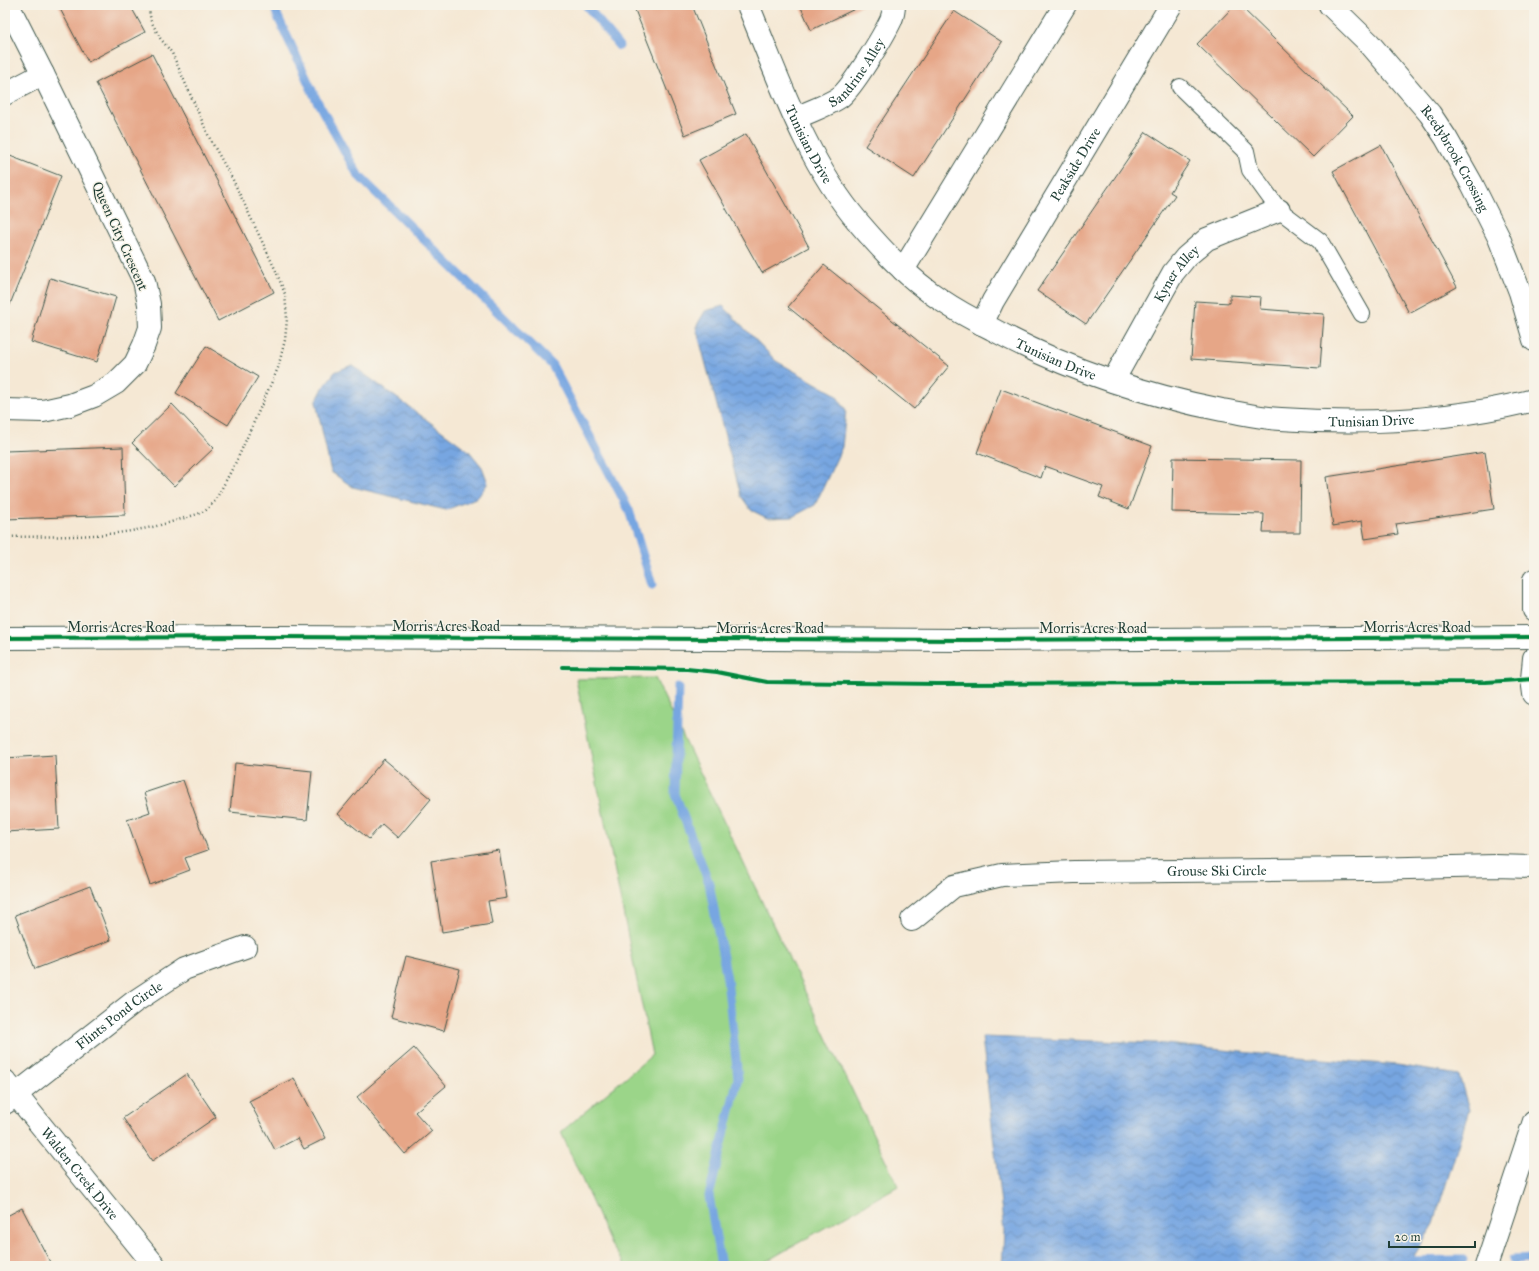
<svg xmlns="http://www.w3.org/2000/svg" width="1539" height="1271" viewBox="0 0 1539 1271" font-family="'IM FELL Great Primer',serif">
<defs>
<pattern id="water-waves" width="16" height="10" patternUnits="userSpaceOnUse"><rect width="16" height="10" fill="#77a6e1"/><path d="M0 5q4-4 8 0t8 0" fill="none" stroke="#6188b7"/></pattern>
</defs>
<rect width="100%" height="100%" fill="#f7f3e8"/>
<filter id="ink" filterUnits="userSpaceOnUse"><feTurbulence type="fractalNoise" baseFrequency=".025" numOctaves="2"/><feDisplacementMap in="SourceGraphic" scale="8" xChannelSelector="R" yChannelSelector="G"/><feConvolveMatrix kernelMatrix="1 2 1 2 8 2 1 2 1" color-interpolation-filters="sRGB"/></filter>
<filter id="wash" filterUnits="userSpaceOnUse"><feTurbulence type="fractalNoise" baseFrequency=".012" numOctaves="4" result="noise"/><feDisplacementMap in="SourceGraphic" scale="16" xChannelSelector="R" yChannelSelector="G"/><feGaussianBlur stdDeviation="0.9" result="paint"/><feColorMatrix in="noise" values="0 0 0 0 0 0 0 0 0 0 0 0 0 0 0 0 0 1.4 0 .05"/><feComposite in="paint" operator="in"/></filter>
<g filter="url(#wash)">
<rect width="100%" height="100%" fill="#f5e8d4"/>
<path fill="#9bd589" stroke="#5d895e" d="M 655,678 L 898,1186 L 758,1266 L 626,1266 L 611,1245 L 561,1132 L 652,1055 L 576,679 Z"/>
<g fill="url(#water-waves)" stroke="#4b728a">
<path d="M 723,306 L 776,361 L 835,394 L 846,410 L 842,447 L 815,505 L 792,517 L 767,518 L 751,510 L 741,496 L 696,327 L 705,311 Z"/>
<path d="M 352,365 L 469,451 L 482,467 L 488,483 L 478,497 L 446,510 L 353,487 L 331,472 L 316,402 L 324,386 L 335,372 Z"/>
<path d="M 982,1037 L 1156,1043 L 1261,1054 L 1397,1065 L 1459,1075 L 1469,1110 L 1434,1223 L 1408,1266 L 1002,1266 L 1004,1232 Z"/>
</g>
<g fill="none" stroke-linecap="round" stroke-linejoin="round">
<g stroke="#77a6e1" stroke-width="9">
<path d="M 274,5 L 278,17 L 316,99 L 358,175 L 552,365 L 629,510 L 652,585"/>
<path d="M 586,5 L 619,46"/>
<path d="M 678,687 L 675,794 L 709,883 L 727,979 L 738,1078 L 709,1196 L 721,1266"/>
<path d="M 1513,1259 L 1534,1258"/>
<path d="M 1401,1261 L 1463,1260"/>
</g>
</g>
<g id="blocks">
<g fill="#e6a687">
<path d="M 58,5 L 130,5 L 145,32 L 88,62 Z"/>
<path d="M 633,5 L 692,5 L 736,114 L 685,135 Z"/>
<path d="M 800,5 L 863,5 L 811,30 Z"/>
<path d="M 1235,5 L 1239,5 L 1353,116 L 1313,157 L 1197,44 Z"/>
<path d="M 954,11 L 1002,42 L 914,178 L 865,146 Z"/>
<path d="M 152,54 L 274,292 L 218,321 L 96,83 Z"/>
<path d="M 1146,132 L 1190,161 L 1170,192 L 1175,195 L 1086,324 L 1037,291 Z"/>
<path d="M 746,134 L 809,247 L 762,273 L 699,160 Z"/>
<path d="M 1381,145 L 1457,287 L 1409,313 L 1333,171 Z"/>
<path d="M 5,154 L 61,176 L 5,317 Z"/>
<path d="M 824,265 L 949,366 L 914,409 L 788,307 Z"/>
<path d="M 50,278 L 116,297 L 97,362 L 31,342 Z"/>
<path d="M 1230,295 L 1261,297 L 1260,309 L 1324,314 L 1320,368 L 1191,359 L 1195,301 L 1230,303 Z"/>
<path d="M 206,346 L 258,377 L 228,425 L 176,393 Z"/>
<path d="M 1001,389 L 1152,446 L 1129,509 L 1099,497 L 1103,487 L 1045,466 L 1041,478 L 977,453 Z"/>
<path d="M 172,404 L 214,448 L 174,486 L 132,443 Z"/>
<path d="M 123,447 L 125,515 L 5,519 L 5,451 Z"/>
<path d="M 1485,452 L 1494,509 L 1396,524 L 1398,534 L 1365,539 L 1362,521 L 1333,526 L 1326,477 Z"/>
<path d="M 1173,458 L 1301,460 L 1300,533 L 1263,533 L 1264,514 L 1172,512 Z"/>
<path d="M 55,755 L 59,829 L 5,832 L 5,758 Z"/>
<path d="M 384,759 L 431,799 L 398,838 L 382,824 L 369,839 L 338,814 Z"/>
<path d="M 235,763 L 312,771 L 307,820 L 230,812 Z"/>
<path d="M 183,780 L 208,850 L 185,858 L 190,870 L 150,885 L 127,820 L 150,812 L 144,793 Z"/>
<path d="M 499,850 L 507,898 L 488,901 L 492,924 L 442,932 L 431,861 Z"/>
<path d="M 90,886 L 111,940 L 35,969 L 15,915 Z"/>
<path d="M 406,956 L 460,969 L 444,1031 L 391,1017 Z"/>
<path d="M 414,1048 L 446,1086 L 415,1112 L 432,1131 L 405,1154 L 357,1097 Z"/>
<path d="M 187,1074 L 216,1117 L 152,1161 L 123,1118 Z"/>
<path d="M 294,1078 L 326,1138 L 304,1149 L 298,1138 L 275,1150 L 249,1101 Z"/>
<path d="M 22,1208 L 50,1262 L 43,1266 L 5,1266 L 5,1217 Z"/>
</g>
</g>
</g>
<g filter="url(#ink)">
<use href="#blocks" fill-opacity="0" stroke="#3f574c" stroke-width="1"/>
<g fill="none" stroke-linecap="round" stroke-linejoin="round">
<defs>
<path id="service" d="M 1180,87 L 1246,151 L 1250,170 L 1279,210 L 1320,241 L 1362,314"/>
<g id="minor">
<path id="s1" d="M 748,5 C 779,79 806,161 859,223 C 883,251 909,279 941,300 C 957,311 974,320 992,329 C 1065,369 1141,394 1222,410 C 1241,413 1261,418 1281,419 C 1364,425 1453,420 1534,400"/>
<path id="s2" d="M 1330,5 L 1369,43 L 1430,114 L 1446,138 L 1472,184 L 1499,238 L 1520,292 L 1534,340"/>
<path d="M 5,94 L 43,74"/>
<path id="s3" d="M 796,118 C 810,111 827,106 840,97 C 853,87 884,35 891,20 C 893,15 894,10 894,5"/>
<path d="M 903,270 L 1065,5"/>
<path id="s4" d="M 982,324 L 993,301 L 1171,5"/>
<path id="s5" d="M 1113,381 L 1173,273 L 1186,257 L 1207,239 L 1279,210"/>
<path d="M 5,410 L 43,411 L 70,405 L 94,396 L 116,383 L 135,364 L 144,345 L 150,328 L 149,304 L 144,281 L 43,74 L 8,5"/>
<path d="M 1534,580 L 1534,610"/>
<path d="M 1534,658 L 1532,679 L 1534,694"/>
<path id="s6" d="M 912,920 L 954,886 L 1002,875 L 1074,872 L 1367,869 L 1495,866 L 1534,867"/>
<path id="s7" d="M 5,1081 L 155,1266"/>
<path id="s8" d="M 5,1103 L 134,1002 L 184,969 L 245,947"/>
<path d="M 1486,1266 L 1534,1121"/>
</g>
<path id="tertiary" d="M 5,638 L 277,637 L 963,640 L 1534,637"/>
</defs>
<use href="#service" stroke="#3f574c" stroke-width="18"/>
<use href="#minor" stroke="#3f574c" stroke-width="24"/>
<use href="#tertiary" stroke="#3f574c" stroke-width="24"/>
<path stroke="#3f574c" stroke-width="2.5" stroke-dasharray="1 3" stroke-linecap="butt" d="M 5,537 C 50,536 98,538 142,529 C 161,526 180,519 198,514 L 206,510 L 215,501 L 237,460 L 278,368 L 285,340 L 287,319 L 285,294 L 276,271 L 233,180 L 210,139 L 172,53 L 160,38 L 151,21 L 148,5"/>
<use href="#service" stroke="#fff" stroke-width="16"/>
<use href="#minor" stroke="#fff" stroke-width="22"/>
<use href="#tertiary" stroke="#fff" stroke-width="22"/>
<defs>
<g id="cycleway">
<path d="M 5,638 L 277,637 L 963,640 L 1534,637"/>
<path d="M 563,667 L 687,669 L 717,672 L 767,682 L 938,684 L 1486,682 L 1534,679"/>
</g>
</defs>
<use href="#cycleway" stroke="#f7f3e8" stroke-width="6"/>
<use href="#cycleway" stroke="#00873e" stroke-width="4"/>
</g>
</g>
<g text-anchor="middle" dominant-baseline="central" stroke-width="3" stroke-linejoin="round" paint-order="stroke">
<g font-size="14" fill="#1f3d34" stroke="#f7f3e8">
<text stroke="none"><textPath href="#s3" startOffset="78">Sandrine Alley</textPath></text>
<text stroke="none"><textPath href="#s1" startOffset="152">Tunisian Drive</textPath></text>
<text stroke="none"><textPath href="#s2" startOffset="199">Reedybrook Crossing</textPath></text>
<text stroke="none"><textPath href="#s4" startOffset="185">Peakside Drive</textPath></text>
<text transform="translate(120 236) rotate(66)">Queen City Crescent</text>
<text stroke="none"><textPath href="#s5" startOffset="125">Kyner Alley</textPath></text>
<text stroke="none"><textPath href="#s1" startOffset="488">Tunisian Drive</textPath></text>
<text stroke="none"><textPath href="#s1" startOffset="812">Tunisian Drive</textPath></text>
<text x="446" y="626">Morris Acres Road</text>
<text x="121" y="627">Morris Acres Road</text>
<text x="1417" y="627">Morris Acres Road</text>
<text x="770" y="628">Morris Acres Road</text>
<text x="1093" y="628">Morris Acres Road</text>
<text stroke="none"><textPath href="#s6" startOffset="318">Grouse Ski Circle</textPath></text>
<text stroke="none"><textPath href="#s8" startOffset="144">Flints Pond Circle</textPath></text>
<text stroke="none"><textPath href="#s7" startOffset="119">Walden Creek Drive</textPath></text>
</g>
</g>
<rect width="1539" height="1271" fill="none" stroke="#f7f3e8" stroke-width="20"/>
<path d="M1389 1241v6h86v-6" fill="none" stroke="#1f3d34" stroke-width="2"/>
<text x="1395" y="1241" font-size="12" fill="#1f3d34" stroke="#f7f3e8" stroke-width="3" paint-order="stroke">20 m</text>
</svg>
